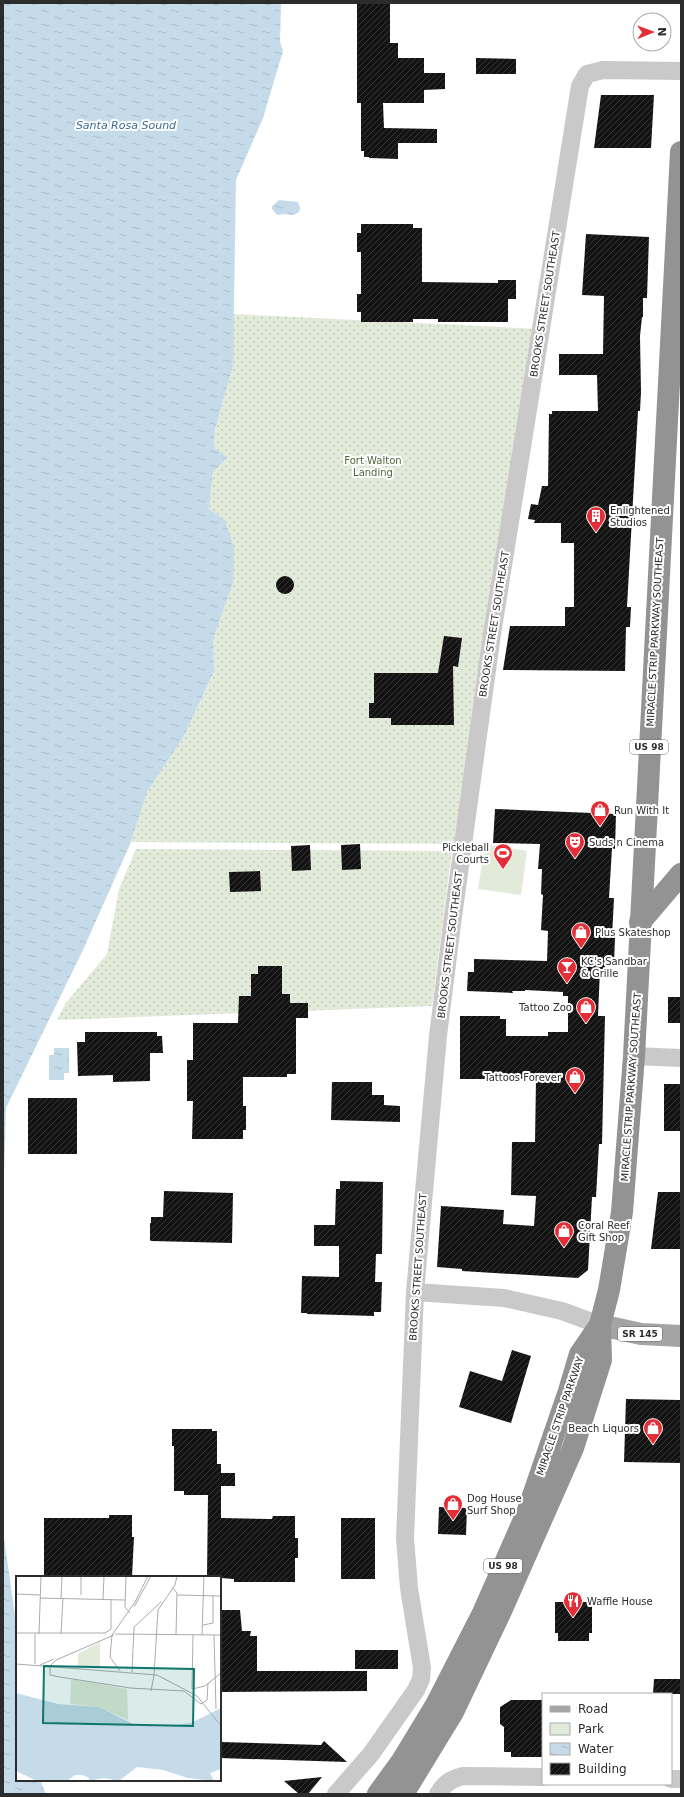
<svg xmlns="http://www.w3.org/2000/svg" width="684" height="1797" viewBox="0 0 684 1797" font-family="'DejaVu Sans',sans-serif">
<defs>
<pattern id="green-dots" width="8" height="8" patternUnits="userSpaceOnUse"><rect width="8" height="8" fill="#e2ead9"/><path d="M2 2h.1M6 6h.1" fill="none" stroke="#c2c9ba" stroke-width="1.8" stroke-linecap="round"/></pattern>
<pattern id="water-ripples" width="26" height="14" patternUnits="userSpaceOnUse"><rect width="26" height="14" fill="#c5dbea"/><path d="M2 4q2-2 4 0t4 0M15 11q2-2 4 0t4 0" fill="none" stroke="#a9bcc9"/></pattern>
<pattern id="building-hatch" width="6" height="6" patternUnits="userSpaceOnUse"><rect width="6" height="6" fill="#131313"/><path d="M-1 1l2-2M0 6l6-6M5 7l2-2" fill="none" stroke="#363636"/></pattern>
</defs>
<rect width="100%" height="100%" fill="#fff"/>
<g fill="url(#green-dots)">
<path d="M 233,314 L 541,329 L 463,844 L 131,842 L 147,792 L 184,736 L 214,673 L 213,640 L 233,583 L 225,520 L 209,509 L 213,472 L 228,457 L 214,448 L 215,431 L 233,366 Z"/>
<path d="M 136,849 L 452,851 L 432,1006 L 57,1020 L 65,1004 L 107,954 L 119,889 Z"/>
</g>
<path fill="#e2ead9" d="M 485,844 L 527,851 L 521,895 L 478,889 Z"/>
<g fill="url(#water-ripples)">
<path d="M 3,3 L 281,3 L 280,42 L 283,51 L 263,118 L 236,180 L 233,366 L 215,430 L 214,448 L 228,457 L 213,472 L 209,509 L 225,520 L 234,548 L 233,583 L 213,640 L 214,672 L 184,736 L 147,792 L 131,842 L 83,950 L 6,1108 L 3,1214 Z"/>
<path d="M 279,200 L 298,202 L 300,208 L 299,212 L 293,215 L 285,214 L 277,215 L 272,209 L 272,206 Z"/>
<path d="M 54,1048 L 69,1048 L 69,1073 L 64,1073 L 64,1080 L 49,1080 L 49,1055 L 54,1055 Z"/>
<path d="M 3,1531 L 17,1629 L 17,1780 L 40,1780 L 46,1794 L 3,1794 Z"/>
</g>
<g fill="url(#building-hatch)">
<path d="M 357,3 L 390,3 L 390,43 L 398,43 L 398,58 L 424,58 L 424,73 L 445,73 L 445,89 L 424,90 L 424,103 L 383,103 L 384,128 L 437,129 L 437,143 L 398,143 L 398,159 L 369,158 L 369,157 L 364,157 L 364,151 L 361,151 L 361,103 L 357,103 Z"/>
<path d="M 476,58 L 516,59 L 516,74 L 476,74 Z"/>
<path d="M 601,95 L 654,95 L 651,148 L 594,148 Z"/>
<path d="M 361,224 L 413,224 L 413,228 L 422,228 L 422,282 L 498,283 L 498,280 L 516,280 L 516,299 L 508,299 L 508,322 L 438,322 L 438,319 L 413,319 L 413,322 L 361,322 L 361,312 L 357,312 L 357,294 L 361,294 L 361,252 L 357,252 L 357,233 L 361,233 Z"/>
<path d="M 586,234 L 649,237 L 647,298 L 643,298 L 643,317 L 642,317 L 640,336 L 641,392 L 640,411 L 638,411 L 627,607 L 631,607 L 630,627 L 626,627 L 625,671 L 503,670 L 510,626 L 565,626 L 565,607 L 574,607 L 574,543 L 561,543 L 561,523 L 534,523 L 535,520 L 528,519 L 531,504 L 538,505 L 542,486 L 548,486 L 549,414 L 552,414 L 552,411 L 598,411 L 597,375 L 559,375 L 559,354 L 603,354 L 604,296 L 582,295 Z"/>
<circle cx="285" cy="585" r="9"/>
<path d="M 444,636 L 462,638 L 458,667 L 453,666 L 454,725 L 391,725 L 391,718 L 369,718 L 369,703 L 374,703 L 374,673 L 438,673 Z"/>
<path d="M 495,809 L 616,814 L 615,849 L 612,848 L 609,898 L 614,898 L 612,937 L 615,937 L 614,964 L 605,963 L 605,969 L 600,969 L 598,1016 L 605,1016 L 602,1144 L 599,1144 L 596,1197 L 592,1197 L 588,1270 L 578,1278 L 462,1271 L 462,1269 L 437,1267 L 441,1206 L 504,1210 L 503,1224 L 534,1226 L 536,1196 L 511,1195 L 512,1142 L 535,1142 L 536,1079 L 460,1079 L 460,1016 L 500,1016 L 500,1019 L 506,1019 L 506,1036 L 548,1036 L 548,1032 L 568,1032 L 568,996 L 563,996 L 563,992 L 525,990 L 525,991 L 512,991 L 513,993 L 467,991 L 468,972 L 474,972 L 474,959 L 547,961 L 548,931 L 541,930 L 543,895 L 541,894 L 542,869 L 538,869 L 540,844 L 493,843 Z"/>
<path d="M 360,844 L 361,869 L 342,870 L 341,845 Z"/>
<path d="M 310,845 L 311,870 L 292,871 L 291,846 Z"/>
<path d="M 260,871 L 261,891 L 230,892 L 229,872 Z"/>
<path d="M 258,966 L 282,966 L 282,994 L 290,994 L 290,1003 L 308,1003 L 308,1018 L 296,1018 L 296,1074 L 287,1074 L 287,1077 L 243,1077 L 243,1106 L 246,1106 L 246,1130 L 243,1130 L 243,1139 L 192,1139 L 193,1101 L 187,1101 L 187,1060 L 193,1060 L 193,1023 L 238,1023 L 239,996 L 251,996 L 251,974 L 258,974 Z"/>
<rect x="668" y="997" width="13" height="26"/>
<path d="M 85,1032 L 157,1032 L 157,1036 L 162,1036 L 163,1053 L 150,1053 L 150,1081 L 113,1082 L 113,1075 L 78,1076 L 77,1042 L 85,1042 Z"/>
<path d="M 332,1082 L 372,1082 L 372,1095 L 384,1095 L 384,1105 L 400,1106 L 400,1122 L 331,1120 Z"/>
<rect x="664" y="1084" width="17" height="47"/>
<rect x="28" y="1098" width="49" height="56"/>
<path d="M 340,1181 L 383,1182 L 382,1254 L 376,1254 L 375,1282 L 382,1282 L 381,1312 L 374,1312 L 374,1316 L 307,1314 L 307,1313 L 301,1313 L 302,1276 L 339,1277 L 339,1246 L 314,1246 L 314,1225 L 335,1225 L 336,1189 L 340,1189 Z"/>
<path d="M 164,1191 L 233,1193 L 232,1243 L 151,1241 L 150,1240 L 150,1223 L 151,1223 L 151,1217 L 163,1217 Z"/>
<path d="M 658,1192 L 681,1192 L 681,1249 L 651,1249 Z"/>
<path d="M 512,1350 L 531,1356 L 511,1423 L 459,1407 L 470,1371 L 502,1381 Z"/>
<path d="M 626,1399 L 681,1400 L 680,1463 L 624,1462 Z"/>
<path d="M 172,1429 L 212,1429 L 212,1431 L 217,1431 L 217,1464 L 221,1464 L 221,1473 L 235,1473 L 235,1486 L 221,1486 L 221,1518 L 272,1519 L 273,1516 L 295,1516 L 295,1538 L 298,1538 L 298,1558 L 295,1558 L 295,1582 L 234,1582 L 234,1579 L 207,1577 L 208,1495 L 184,1495 L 184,1491 L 174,1491 L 174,1446 L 172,1446 Z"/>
<path d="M 439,1507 L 467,1508 L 466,1535 L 438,1534 Z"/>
<path d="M 109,1515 L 132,1515 L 132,1537 L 134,1537 L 132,1577 L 44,1577 L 44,1518 L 109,1518 Z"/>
<rect x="341" y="1518" width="34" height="61"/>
<path d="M 555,1602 L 592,1602 L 592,1633 L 589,1633 L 589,1641 L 558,1641 L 558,1633 L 555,1633 Z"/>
<path d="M 220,1610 L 240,1610 L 242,1631 L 251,1631 L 250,1636 L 257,1636 L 257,1671 L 367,1671 L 367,1691 L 220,1692 Z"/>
<rect x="355" y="1650" width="43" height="19"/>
<path d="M 654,1679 L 681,1679 L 681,1694 L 653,1694 Z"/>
<path d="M 511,1700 L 543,1700 L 543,1757 L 511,1757 L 511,1752 L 504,1752 L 504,1727 L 500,1724 L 500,1707 Z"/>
<path d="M 324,1741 L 347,1762 L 220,1758 L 221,1742 L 321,1745 Z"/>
<path d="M 322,1777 L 308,1794 L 299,1794 L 284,1781 Z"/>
</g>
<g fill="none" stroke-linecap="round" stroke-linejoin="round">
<g stroke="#c9c9c9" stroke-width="18">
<path d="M 634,1056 L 681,1058"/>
<path d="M 415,1292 L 504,1298 L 562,1311 L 600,1325"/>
<path d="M 671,1779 L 681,1779"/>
<path d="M 336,1794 L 371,1754 L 416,1690 L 421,1679 L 422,1668 L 409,1588 L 405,1538 L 415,1292 L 438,1036 L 452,924 L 492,634 L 580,86 L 587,74 L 603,70 L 681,71"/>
<path d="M 438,1794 C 444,1783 452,1779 463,1776 L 543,1777"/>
</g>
<path stroke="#a4a4a4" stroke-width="22" d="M 600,1325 L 641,1334 L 681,1336"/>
<g stroke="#939393" stroke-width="22">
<path d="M 640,922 L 681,874"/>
<path d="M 378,1794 L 402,1761 L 436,1705 L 483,1613 L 527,1513 L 569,1391 L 580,1354 L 600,1325"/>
<path d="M 403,1794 L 453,1712 L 501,1611 L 573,1448 L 601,1360 L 600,1325 L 609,1290 L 622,1212 L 634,1056 L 681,152"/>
</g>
</g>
<defs>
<symbol id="building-pin" viewBox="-11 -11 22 30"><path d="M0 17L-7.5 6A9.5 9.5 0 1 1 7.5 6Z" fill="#e42e37" stroke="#fff"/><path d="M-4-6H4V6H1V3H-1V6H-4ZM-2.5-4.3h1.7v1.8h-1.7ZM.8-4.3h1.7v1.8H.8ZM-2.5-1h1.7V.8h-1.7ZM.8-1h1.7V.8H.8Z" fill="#fff"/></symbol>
<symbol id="shop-pin" viewBox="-11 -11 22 30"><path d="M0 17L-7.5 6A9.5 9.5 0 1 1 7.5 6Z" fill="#e42e37" stroke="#fff"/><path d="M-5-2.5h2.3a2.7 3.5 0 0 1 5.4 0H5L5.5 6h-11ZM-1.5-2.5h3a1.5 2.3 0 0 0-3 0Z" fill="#fff"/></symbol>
<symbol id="theatre-pin" viewBox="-11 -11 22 30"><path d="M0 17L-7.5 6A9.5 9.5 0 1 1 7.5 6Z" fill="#e42e37" stroke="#fff"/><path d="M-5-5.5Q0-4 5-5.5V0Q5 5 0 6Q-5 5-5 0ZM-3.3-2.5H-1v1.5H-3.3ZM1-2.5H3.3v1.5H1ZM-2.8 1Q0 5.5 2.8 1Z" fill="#fff"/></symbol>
<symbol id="stadium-pin" viewBox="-11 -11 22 30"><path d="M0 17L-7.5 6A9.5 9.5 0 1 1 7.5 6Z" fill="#e42e37" stroke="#fff"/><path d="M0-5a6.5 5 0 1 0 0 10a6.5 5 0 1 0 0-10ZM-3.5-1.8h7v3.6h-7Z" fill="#fff"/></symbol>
<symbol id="bar-pin" viewBox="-11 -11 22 30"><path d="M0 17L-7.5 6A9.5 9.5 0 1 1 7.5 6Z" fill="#e42e37" stroke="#fff"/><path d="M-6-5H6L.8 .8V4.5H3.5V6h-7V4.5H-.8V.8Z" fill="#fff"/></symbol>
<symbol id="restaurant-pin" viewBox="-11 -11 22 30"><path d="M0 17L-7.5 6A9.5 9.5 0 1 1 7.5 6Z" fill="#e42e37" stroke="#fff"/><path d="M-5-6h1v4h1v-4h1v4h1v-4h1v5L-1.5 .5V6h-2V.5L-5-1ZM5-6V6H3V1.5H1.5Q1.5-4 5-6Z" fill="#fff"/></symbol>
</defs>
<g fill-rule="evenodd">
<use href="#building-pin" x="585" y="505" width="22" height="30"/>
<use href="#shop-pin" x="589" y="799" width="22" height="30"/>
<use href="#theatre-pin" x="564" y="831" width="22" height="30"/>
<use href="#stadium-pin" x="492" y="842" width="22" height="30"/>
<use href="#shop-pin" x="570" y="921" width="22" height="30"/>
<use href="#bar-pin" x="556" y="956" width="22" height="30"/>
<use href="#shop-pin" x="575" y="996" width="22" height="30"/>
<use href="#shop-pin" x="564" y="1066" width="22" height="30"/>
<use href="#shop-pin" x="553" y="1220" width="22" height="30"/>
<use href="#shop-pin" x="642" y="1417" width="22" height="30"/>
<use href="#shop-pin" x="442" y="1493" width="22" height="30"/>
<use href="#restaurant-pin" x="562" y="1590" width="22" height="30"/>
</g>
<g text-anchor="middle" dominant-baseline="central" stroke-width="4" stroke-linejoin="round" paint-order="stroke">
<g fill="#fff" stroke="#6b6b6b" stroke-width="1">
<rect x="630" y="740" width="38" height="14" rx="3"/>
<rect x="618" y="1327" width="44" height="14" rx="3"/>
<rect x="484" y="1559" width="38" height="14" rx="3"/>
</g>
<g font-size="9" font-weight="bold" fill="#2c2c2c">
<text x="649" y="747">US 98</text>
<text x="640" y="1334">SR 145</text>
<text x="503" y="1566">US 98</text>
</g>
<g font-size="10" fill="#2c2c2c" stroke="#fff">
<text transform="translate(545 304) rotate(-81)">BROOKS STREET SOUTHEAST</text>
<text transform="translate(494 624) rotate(-81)">BROOKS STREET SOUTHEAST</text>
<text transform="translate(655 632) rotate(-87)">MIRACLE STRIP PARKWAY SOUTHEAST</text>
<text transform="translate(450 945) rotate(-83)">BROOKS STREET SOUTHEAST</text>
<text transform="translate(631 1087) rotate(-86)">MIRACLE STRIP PARKWAY SOUTHEAST</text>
<text transform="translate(418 1267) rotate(-86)">BROOKS STREET SOUTHEAST</text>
<text transform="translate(560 1416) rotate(-71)">MIRACLE STRIP PARKWAY</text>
</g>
<g font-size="10" fill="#4e673a" stroke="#fff">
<text x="373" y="460">Fort Walton<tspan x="373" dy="12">Landing</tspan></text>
</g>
<g font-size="10" fill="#2c2c2c" stroke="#fff" text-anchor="start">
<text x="610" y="510">Enlightened<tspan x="610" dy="12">Studios</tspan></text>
<text x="614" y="810">Run With It</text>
<text x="589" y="842">Suds n Cinema</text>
<text x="489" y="847" text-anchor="end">Pickleball<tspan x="489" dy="12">Courts</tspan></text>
<text x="595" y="932">Plus Skateshop</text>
<text x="581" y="961">KC's Sandbar<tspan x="581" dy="12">&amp; Grille</tspan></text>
<text x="572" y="1007" text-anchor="end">Tattoo Zoo</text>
<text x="561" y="1077" text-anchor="end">Tattoos Forever</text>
<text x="578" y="1225">Coral Reef<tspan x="578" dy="12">Gift Shop</tspan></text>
<text x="639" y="1428" text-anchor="end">Beach Liquors</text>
<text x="467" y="1498">Dog House<tspan x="467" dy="12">Surf Shop</tspan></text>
<text x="587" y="1601">Waffle House</text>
</g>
<g font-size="11" font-style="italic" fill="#3b6b8d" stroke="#fff">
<text x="126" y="125">Santa Rosa Sound</text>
</g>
</g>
<g transform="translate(16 1576)">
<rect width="205" height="205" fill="#fff"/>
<path d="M 84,66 L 84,92 L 62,90 L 62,78 ZM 55,103 L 111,113 L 112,144 L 83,131 L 54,128 Z" fill="#e2ead9"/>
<path d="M 0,117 L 42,128 L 83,131 L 119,149 L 151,150 L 175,147 L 205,132 L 205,193 L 194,197 L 198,205 L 172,202 L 147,194 L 121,191 L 103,205 L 88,202 L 73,205 L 73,202 L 67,199 L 59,199 L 51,205 L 21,205 L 0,195 Z" fill="#c5dbea"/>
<path fill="none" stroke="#ababab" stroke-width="1" d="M 110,0 L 109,31 L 114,37M 157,12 L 161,17 L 160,59M 0,18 L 24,19M 65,19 L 65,0M 161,19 L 205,20M 24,22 L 109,24M 45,22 L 46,0M 87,23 L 88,0M 118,31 L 135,0M 187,49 L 197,47 L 197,20M 0,57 L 89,57 L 95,53 L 95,23M 23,58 L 25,0M 45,58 L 47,22M 99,58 L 205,59M 177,59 L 176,113 L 189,110 L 205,97M 186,59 L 188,0M 198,59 L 200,133M 0,88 L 141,99 L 181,120 L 205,150M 19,88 L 19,58M 24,89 L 38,83M 34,90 L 40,84 L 98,59M 34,91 L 34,99 L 44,101 L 114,112 L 168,115 L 185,128 L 191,124 L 192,107M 104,95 L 94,81 L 96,59 L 119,26 L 132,0M 116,96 L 118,51 L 145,26M 138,99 L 142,34 L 159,9 L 161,0M 135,115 L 138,99"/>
<path fill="#0f766e" fill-opacity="0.15" stroke="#0f766e" stroke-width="2" d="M 28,90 L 178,93 L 177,150 L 27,147 Z"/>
<rect width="205" height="205" fill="none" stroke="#2c2c2c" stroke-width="2"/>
</g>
<rect width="684" height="1797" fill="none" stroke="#2c2c2c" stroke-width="8"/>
<rect x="542" y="1693" width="130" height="92" fill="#ffffff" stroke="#ababab"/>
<rect x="550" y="1706" width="20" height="6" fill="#a4a4a4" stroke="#ababab"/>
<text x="578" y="1713" font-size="12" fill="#2c2c2c">Road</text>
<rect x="550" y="1723" width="20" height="12" fill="#e2ead9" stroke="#ababab"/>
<text x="578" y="1733" font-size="12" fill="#2c2c2c">Park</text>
<rect x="550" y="1743" width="20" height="12" fill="url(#water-ripples)" stroke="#ababab"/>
<text x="578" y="1753" font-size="12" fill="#2c2c2c">Water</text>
<rect x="550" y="1763" width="20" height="12" fill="url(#building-hatch)" stroke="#ababab"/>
<text x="578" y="1773" font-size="12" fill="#2c2c2c">Building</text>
<g transform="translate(652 32) rotate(89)"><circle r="19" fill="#ffffff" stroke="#ababab"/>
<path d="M0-3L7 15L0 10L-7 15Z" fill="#e42e37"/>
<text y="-6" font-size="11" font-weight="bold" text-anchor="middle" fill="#2c2c2c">N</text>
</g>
</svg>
